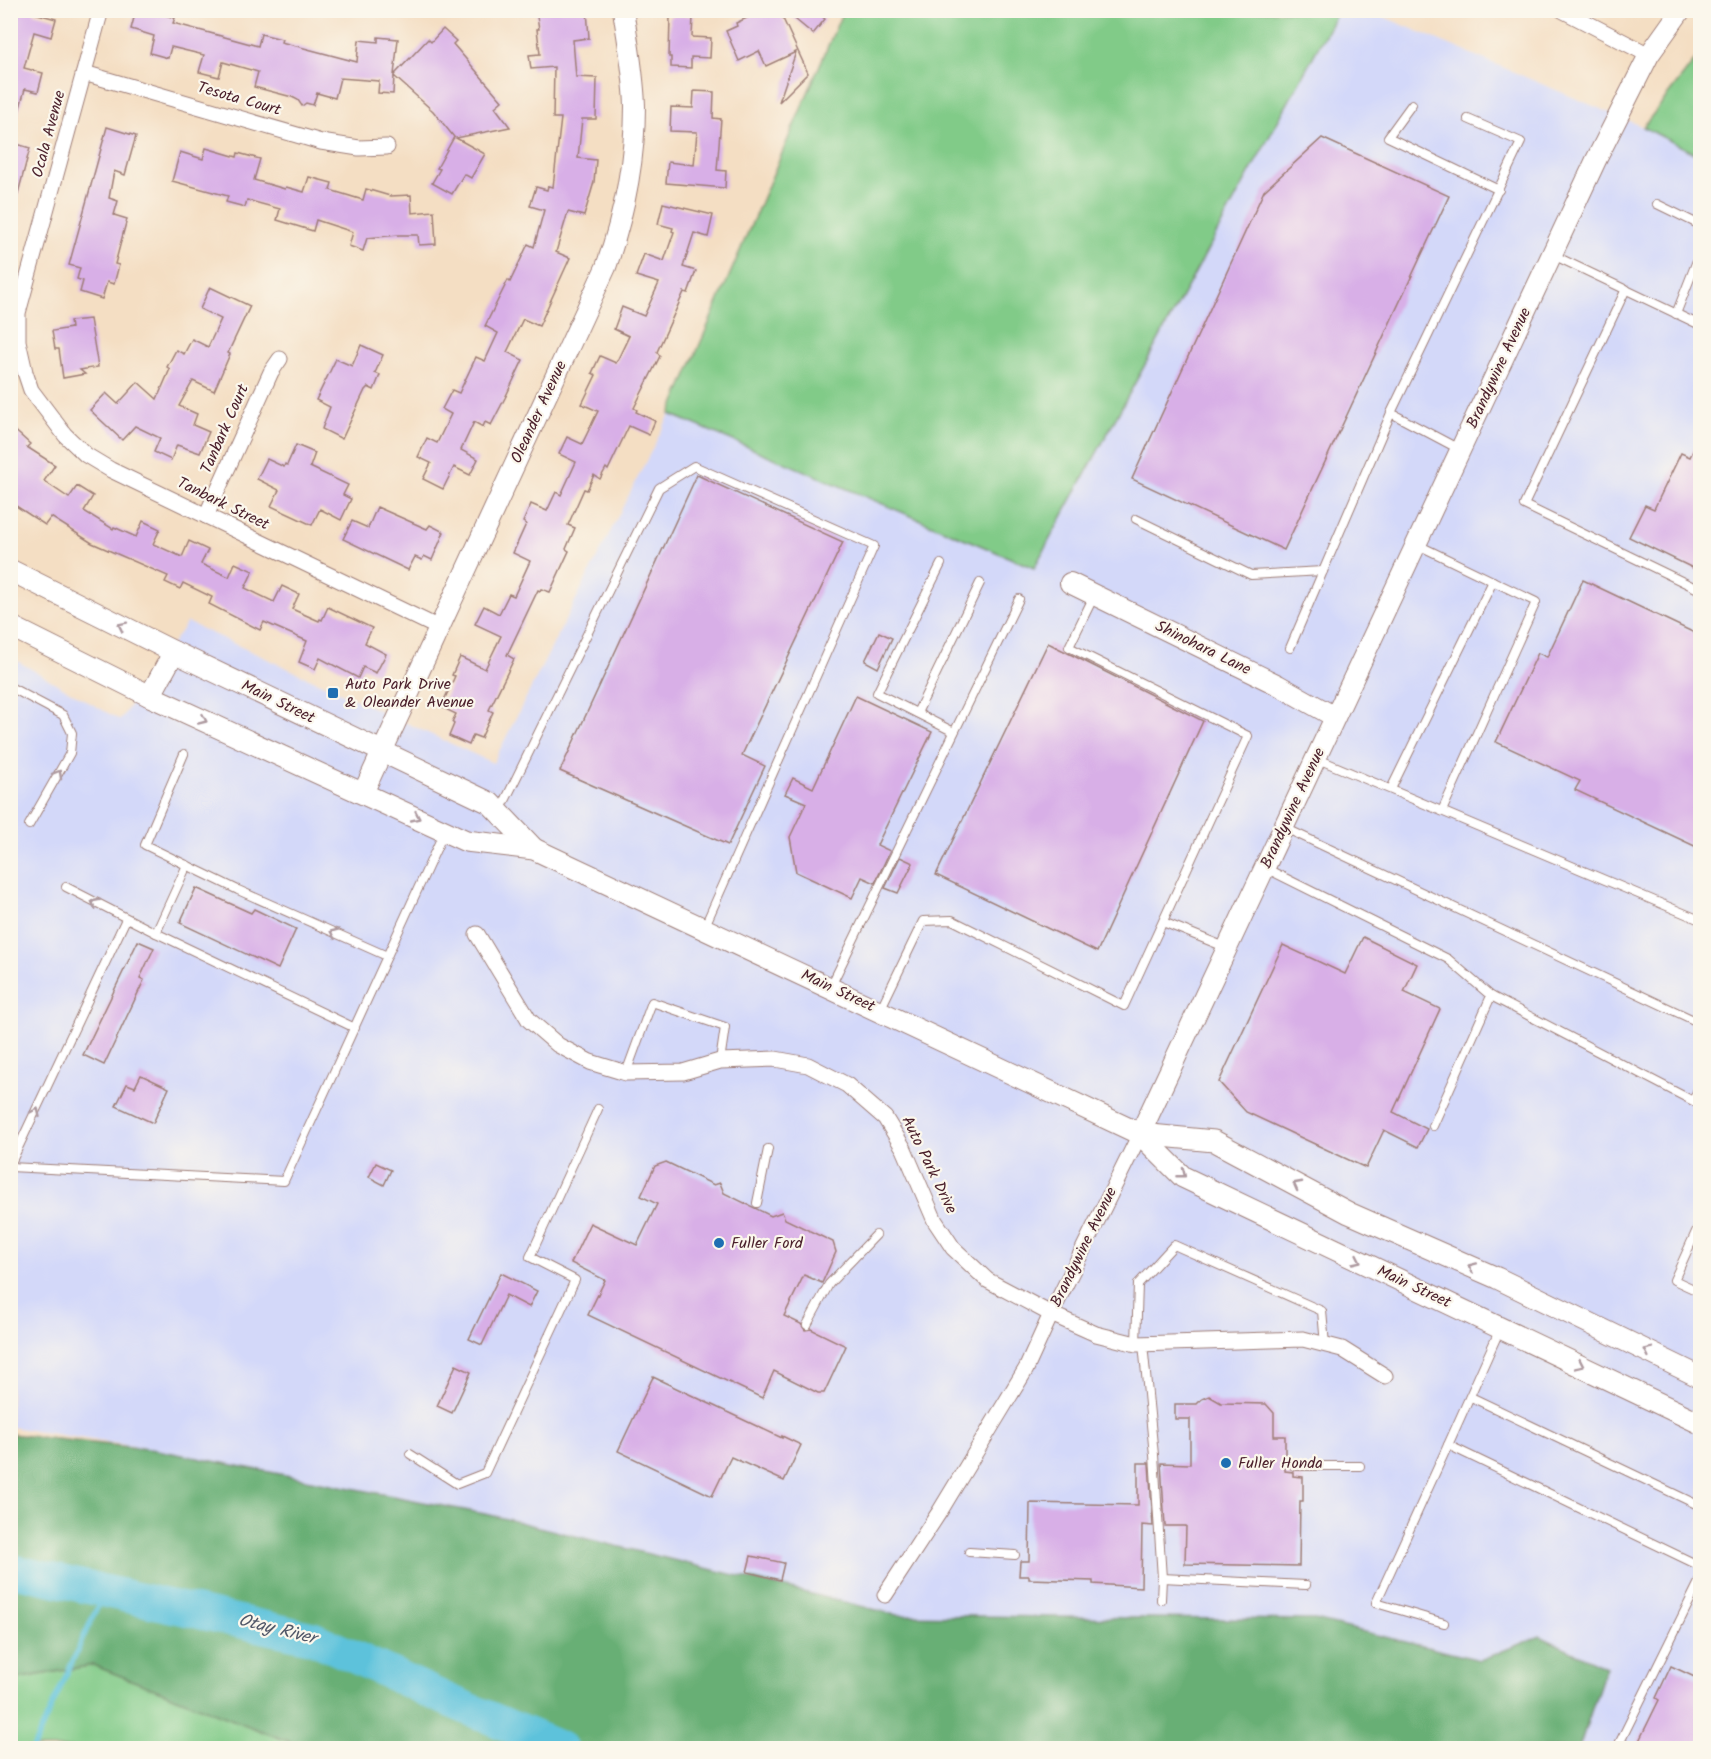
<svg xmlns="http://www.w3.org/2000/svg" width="1711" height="1759" viewBox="0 0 1711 1759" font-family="Kalam,sans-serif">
<rect width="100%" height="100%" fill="#fbf7ec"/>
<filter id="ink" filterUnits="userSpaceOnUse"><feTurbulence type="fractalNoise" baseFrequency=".0167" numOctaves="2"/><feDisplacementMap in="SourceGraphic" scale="12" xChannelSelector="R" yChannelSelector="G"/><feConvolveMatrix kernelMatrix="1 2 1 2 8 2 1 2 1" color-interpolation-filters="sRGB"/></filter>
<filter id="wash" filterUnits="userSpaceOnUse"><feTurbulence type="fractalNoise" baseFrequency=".008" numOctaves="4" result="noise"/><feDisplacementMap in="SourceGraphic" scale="24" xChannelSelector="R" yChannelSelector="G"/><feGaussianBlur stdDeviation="1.35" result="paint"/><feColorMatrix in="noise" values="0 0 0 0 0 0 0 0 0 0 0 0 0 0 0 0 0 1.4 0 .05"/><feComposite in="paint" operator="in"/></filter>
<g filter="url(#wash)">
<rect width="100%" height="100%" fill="#f4dec3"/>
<path fill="#d3d8f9" d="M 1338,11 L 1370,11 L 1643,127 L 1700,156 L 1700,1748 L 1579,1748 L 1606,1667 L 1540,1636 L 1480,1660 L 1315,1620 L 897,1615 L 490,1515 L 157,1450 L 11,1427 L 10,657 L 120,720 L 187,622 L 493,763 L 670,414 L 1034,567 Z"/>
<g fill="#81cb88" stroke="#66755a" stroke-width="1.5">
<path d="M 843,11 L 1338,11 L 1034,568 L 670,414 Z"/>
<path d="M 1700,54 L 1700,156 L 1643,127 Z"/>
<path d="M 93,1665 L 305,1748 L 11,1748 L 11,1680 Z"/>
</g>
<path fill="#68af74" stroke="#596750" stroke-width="1.5" d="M 11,1434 L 157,1450 L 490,1515 L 897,1615 L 1315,1620 L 1480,1660 L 1540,1636 L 1606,1667 L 1579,1748 L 305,1748 L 93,1665 L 11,1680 Z"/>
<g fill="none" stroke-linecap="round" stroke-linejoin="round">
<path stroke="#5dc2db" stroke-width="5" d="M 33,1748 L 105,1590"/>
<path stroke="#5dc2db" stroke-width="33" d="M 10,1570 L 313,1638 L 450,1701 L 561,1748"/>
</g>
<g id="blocks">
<g fill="#d8afe7">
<path d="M 10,10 L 35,10 L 34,13 L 56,19 L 51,37 L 34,32 L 24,68 L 43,73 L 38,92 L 25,89 L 15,126 L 10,125 Z"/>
<path d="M 136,10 L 149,10 L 175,18 L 173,23 L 258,46 L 261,34 L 282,39 L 281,42 L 357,62 L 359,40 L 378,42 L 378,37 L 398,39 L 394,75 L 428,39 L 431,42 L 443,29 L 456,41 L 453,44 L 502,101 L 495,107 L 510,127 L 456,138 L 485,154 L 471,178 L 464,174 L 452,194 L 432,183 L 440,169 L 437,168 L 454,137 L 433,111 L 394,76 L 393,94 L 378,93 L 379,81 L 340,78 L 335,98 L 317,93 L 313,105 L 306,103 L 302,106 L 298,100 L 292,97 L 254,87 L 258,72 L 223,62 L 219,77 L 199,72 L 204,55 L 171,47 L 168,58 L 150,53 L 154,36 L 131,29 Z"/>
<path d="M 536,10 L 587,10 L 589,38 L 573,40 L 576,77 L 597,78 L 596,119 L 582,119 L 578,158 L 596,160 L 594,182 L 584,216 L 568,212 L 556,252 L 570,258 L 539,326 L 523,319 L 507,352 L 523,360 L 505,398 L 491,425 L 485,422 L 483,427 L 474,422 L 461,450 L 478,459 L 470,475 L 454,467 L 443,489 L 423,479 L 431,463 L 418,457 L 427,438 L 437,443 L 451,414 L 442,409 L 452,390 L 459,393 L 476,357 L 485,361 L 498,333 L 485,326 L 508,280 L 510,282 L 528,244 L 534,247 L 544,210 L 530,206 L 536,187 L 547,190 L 548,186 L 553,187 L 561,118 L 553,118 L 554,67 L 531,69 L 529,55 L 540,54 L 537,29 L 539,29 Z"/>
<path d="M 764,10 L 779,10 L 808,73 L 779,102 L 796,52 L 766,66 L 759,51 L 739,61 L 726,31 L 737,26 L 736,23 Z"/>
<path d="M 784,10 L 814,10 L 825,19 L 813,34 Z"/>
<path d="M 670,16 L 693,16 L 692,37 L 711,38 L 710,58 L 691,57 L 691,68 L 671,67 L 671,57 L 669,57 Z"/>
<path d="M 694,91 L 714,92 L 713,118 L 721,119 L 717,170 L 726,171 L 725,188 L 666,183 L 668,162 L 694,165 L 697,132 L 670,131 L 671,107 L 693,108 Z"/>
<path d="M 107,127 L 136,136 L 125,175 L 114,171 L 109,198 L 118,201 L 114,215 L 127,219 L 115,264 L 119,265 L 114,284 L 107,282 L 102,299 L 80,292 L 83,281 L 77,279 L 80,268 L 69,265 Z"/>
<path d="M 1322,138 L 1449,196 L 1284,550 L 1132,479 L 1264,191 Z"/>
<path d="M 10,142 L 30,148 L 16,201 L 10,200 Z"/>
<path d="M 206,148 L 237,157 L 238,153 L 260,159 L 254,180 L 285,189 L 286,187 L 304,192 L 309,177 L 332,183 L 330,190 L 363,200 L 366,189 L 390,196 L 411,195 L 412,213 L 434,211 L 436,244 L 419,245 L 418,235 L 399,235 L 367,238 L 363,251 L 349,246 L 353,232 L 316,220 L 313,231 L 277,220 L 280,209 L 247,200 L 245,207 L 226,202 L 228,196 L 172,181 L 180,152 L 203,159 Z"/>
<path d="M 663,203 L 713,215 L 708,237 L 694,233 L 683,267 L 696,271 L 688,293 L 684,292 L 657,352 L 660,356 L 634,408 L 637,410 L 636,412 L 655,421 L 649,435 L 629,426 L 608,470 L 606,468 L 600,479 L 594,475 L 587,490 L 584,489 L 568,525 L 575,528 L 566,549 L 569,551 L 550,592 L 541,589 L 540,591 L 538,590 L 507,655 L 514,659 L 489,710 L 493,712 L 481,738 L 473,735 L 469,745 L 449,736 L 454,724 L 452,722 L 456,714 L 441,707 L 455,676 L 452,675 L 460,657 L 485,669 L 501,636 L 475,624 L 484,606 L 499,614 L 509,594 L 514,596 L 530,561 L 513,553 L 526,524 L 523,522 L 531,504 L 547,511 L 556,492 L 561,495 L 576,462 L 559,454 L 567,437 L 582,444 L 598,411 L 582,404 L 596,375 L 592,373 L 600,356 L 616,363 L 629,336 L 614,329 L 622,307 L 644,316 L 659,283 L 636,276 L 644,254 L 664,261 L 674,232 L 672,231 L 673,228 L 658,224 Z"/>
<path d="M 210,287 L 250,306 L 228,353 L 230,354 L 214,391 L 193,381 L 179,406 L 197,414 L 193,425 L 209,432 L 200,453 L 177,445 L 171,460 L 154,452 L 160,438 L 135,426 L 122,440 L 90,410 L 106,393 L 118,404 L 138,382 L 157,399 L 170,369 L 167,367 L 176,350 L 184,354 L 192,339 L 208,347 L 221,319 L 200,309 Z"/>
<path d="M 90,319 L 98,367 L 80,370 L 85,374 L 63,378 L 59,349 L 55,349 L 52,331 L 71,328 L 70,321 Z"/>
<path d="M 361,345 L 383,355 L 375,373 L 380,375 L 374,390 L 368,387 L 365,390 L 342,439 L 322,429 L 330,407 L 316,400 L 336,359 L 352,366 Z"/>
<path d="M 10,426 L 30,444 L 27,447 L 55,465 L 44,481 L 69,498 L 77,486 L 93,496 L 84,511 L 113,529 L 114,527 L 136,537 L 143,521 L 160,529 L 153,544 L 182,557 L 189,541 L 208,550 L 201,564 L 229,577 L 235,563 L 253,571 L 245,588 L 274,602 L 282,586 L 299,594 L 292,609 L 319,621 L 320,619 L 322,620 L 328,607 L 372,628 L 365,643 L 386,654 L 376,673 L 363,667 L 358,678 L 320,658 L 315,669 L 299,662 L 307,641 L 264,622 L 260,630 L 209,604 L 212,597 L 183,583 L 180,589 L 165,582 L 168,576 L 92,543 L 51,517 L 45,525 L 10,502 Z"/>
<path d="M 1701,435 L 1701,572 L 1629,537 L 1645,505 L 1654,509 L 1681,453 L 1690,457 Z"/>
<path d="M 296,445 L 315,453 L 310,467 L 348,485 L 343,495 L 351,499 L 341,520 L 320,509 L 312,525 L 271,506 L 279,490 L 257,479 L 267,459 L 284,467 L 285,464 L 287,465 Z"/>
<path d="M 697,475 L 843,542 L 742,755 L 765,766 L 728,845 L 560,771 Z"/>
<path d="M 377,507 L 427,529 L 430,525 L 444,532 L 432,560 L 424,556 L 422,560 L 415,557 L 408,570 L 343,539 L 352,521 L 368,528 Z"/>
<path d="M 1583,580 L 1701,636 L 1701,849 L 1575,790 L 1580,781 L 1496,742 L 1538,653 L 1547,657 Z"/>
<path d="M 879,632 L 892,638 L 878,668 L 865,661 Z"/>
<path d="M 1048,643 L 1203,721 L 1097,952 L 936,875 Z"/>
<path d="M 856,696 L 932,732 L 877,845 L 890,851 L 875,883 L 862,877 L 852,898 L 796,872 L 790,837 L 806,803 L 785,794 L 793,778 L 813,788 Z"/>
<path d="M 900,857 L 913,863 L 898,893 L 885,888 Z"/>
<path d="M 196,888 L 251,913 L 254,909 L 296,929 L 278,969 L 180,923 Z"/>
<path d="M 1363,937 L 1417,964 L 1404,992 L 1440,1009 L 1393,1112 L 1427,1129 L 1418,1147 L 1384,1130 L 1366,1168 L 1246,1112 L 1219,1082 L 1283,945 L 1345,974 Z"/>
<path d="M 138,941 L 154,948 L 140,978 L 144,980 L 104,1065 L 83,1055 Z"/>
<path d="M 141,1075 L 169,1088 L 153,1123 L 116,1106 L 127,1084 L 135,1087 Z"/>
<path d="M 666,1162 L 714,1185 L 720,1183 L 724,1193 L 771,1216 L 782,1212 L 785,1219 L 833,1242 L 836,1252 L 822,1283 L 804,1275 L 784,1316 L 801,1324 L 805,1330 L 811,1329 L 846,1346 L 824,1393 L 818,1393 L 774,1371 L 762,1398 L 588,1315 L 605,1280 L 571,1263 L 590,1223 L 637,1245 L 657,1204 L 641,1196 L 655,1166 Z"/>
<path d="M 376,1163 L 391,1170 L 384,1185 L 369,1177 Z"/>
<path d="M 501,1273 L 537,1291 L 529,1307 L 506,1295 L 482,1345 L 469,1339 Z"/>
<path d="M 456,1365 L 471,1372 L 452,1413 L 437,1406 Z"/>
<path d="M 653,1377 L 782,1438 L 782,1436 L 801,1445 L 784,1481 L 731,1457 L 712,1496 L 618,1451 Z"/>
<path d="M 1209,1396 L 1221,1403 L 1266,1404 L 1274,1413 L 1274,1436 L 1285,1436 L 1285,1471 L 1293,1472 L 1293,1476 L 1303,1477 L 1303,1501 L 1300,1501 L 1299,1566 L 1185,1564 L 1186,1526 L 1165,1526 L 1161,1463 L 1190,1464 L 1190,1419 L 1175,1419 L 1175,1404 L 1197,1404 L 1202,1399 Z"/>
<path d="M 1138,1463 L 1149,1463 L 1153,1526 L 1142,1525 L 1141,1587 L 1093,1584 L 1093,1581 L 1029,1579 L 1029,1576 L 1019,1576 L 1020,1561 L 1029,1561 L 1030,1503 L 1138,1505 Z"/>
<path d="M 751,1556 L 784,1563 L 780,1580 L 747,1572 Z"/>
<path d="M 1671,1666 L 1701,1680 L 1701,1749 L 1635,1749 L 1659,1700 L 1656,1698 Z"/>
</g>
</g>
</g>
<g filter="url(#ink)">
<use href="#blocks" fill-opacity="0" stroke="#9f7e77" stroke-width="1.5"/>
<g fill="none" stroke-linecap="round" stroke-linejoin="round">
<defs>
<g id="service">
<path d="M 1412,104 L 1388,137 L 1499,190"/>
<path d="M 1657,204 L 1700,225"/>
<path d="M 1553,255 L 1700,325"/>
<path d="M 1626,289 L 1524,505 L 1700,590"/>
<path d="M 1676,314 L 1700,253"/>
<path d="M 1459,449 L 1391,413 L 1521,142 L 1468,119"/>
<path d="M 1136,519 L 1251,575 L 1323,571"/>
<path d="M 1418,545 L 1536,602 L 1442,811"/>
<path d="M 941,564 L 877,693 L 954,732"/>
<path d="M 1290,648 L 1391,413"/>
<path d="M 10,687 L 63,715 L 72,733 L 70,753 L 29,825"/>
<path d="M 917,713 L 980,583"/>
<path d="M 184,754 L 145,845 L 238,890 L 387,956"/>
<path d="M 1318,759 L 1700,920"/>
<path d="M 1391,789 L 1493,581"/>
<path d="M 500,811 L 659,488 L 694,466 L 874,546 L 704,928"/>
<path d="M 1285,828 L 1700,1023"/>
<path d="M 1265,868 L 1448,959 L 1491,996 L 1693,1101 L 1700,1085"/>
<path d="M 66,887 L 156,933 L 187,865"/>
<path d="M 1163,922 L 1225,947"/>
<path d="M 156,933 L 355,1028"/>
<path d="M 831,986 L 1019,599"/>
<path d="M 880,1010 L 923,921 L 952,920 L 1124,1006 L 1248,736 L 1069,647 L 1094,596"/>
<path d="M 626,1073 L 652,1002 L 725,1027 L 720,1061"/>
<path d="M 1433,1126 L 1491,996"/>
<path d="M 10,1165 L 126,919"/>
<path d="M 10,1167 L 284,1181 L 444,832"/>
<path d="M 757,1203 L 768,1149"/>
<path d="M 1700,1223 L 1674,1280 L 1700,1292"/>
<path d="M 807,1325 L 829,1284 L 876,1235"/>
<path d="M 1500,1329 L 1448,1445 L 1700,1566"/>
<path d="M 1136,1344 L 1138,1284 L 1174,1245 L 1322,1311 L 1325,1345"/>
<path d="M 1143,1344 L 1154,1455 L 1162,1578 L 1306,1585"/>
<path d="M 1471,1397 L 1700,1506"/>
<path d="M 410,1454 L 457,1484 L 485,1473 L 575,1280 L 530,1257 L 598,1109"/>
<path d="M 1294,1466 L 1360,1466"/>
<path d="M 969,1552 L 1015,1555"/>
<path d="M 1161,1600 L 1162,1578"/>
<path d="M 1444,1623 L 1376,1603 L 1448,1445"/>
<path d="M 1617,1748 L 1700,1580"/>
</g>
<g id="minor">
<path d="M 101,10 L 18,313 L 18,341 L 25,372 L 31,390 L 65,435 L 86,455 L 111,470 L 439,628"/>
<path d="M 1562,10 L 1649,55"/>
<path d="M 84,73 L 321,142 L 359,148 L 387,147"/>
<path d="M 206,516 L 271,372 L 280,359"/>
<path d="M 477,934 L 529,1020 L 558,1045 L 590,1062 L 626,1073 L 683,1072 L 720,1061 L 775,1059 L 808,1065 L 847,1085 L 885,1118 L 904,1149 L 935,1221 L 953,1248 L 987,1280 L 1051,1314 L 1096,1334 L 1136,1344 L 1303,1339 L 1342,1349 L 1385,1376"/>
<path d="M 885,1595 L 940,1511 L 1026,1369 L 1051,1314 L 1140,1134"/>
</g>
<g id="tertiary">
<path d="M 1070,583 L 1278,685 L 1335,717"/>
<path d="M 363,793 L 606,267 C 624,215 635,162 635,106 C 634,74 628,42 623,10"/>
<path d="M 1140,1134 L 1596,160 L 1649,55 L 1681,10"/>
</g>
<g id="secondary">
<path d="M 10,570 L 174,652 L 490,803 L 534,849"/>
<path d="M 10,626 L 150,696 L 466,841 L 534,849 L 1140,1134 L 1214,1141 L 1349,1213 L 1497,1278 L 1700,1377"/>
<path d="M 150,696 L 174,652"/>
<path d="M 1140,1134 L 1183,1177 L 1700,1423"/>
</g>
</defs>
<use href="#service" stroke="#9f7e77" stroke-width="10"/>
<use href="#minor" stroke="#9f7e77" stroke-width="17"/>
<use href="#tertiary" stroke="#9f7e77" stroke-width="22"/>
<use href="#secondary" stroke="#9f7e77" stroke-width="23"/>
<use href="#service" stroke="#fff" stroke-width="8"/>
<use href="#minor" stroke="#fff" stroke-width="15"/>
<use href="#tertiary" stroke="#fff" stroke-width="20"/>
<use href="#secondary" stroke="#fff" stroke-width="21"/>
</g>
<defs><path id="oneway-chevron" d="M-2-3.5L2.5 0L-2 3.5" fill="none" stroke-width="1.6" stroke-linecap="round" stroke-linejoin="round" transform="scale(1.5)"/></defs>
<g stroke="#ae9aa0">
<use href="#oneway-chevron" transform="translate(122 626) rotate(-154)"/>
<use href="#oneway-chevron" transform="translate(203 720) rotate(24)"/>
<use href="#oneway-chevron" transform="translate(58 774) rotate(-60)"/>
<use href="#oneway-chevron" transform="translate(416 817) rotate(25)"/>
<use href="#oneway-chevron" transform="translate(95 903) rotate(-152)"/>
<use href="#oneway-chevron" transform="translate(334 933) rotate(-156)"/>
<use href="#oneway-chevron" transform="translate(36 1112) rotate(-65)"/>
<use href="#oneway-chevron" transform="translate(1182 1174) rotate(38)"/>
<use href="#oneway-chevron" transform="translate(1297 1185) rotate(-152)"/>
<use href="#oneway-chevron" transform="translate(1357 1260) rotate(25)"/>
<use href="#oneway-chevron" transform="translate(1472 1267) rotate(-156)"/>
<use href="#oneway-chevron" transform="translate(1648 1351) rotate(-154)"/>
<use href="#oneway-chevron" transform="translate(1580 1365) rotate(25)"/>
</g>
</g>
<g fill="#1f6fb2" stroke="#fbf7ec" stroke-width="2">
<rect x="327" y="687" width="12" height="12" rx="3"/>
<circle cx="719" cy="1243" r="6"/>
<circle cx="1226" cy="1463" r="6"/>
</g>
<g text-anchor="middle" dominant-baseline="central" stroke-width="4.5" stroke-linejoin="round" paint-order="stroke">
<g font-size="16" fill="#4a1f2b" stroke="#fbf7ec">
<text transform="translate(239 99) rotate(16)">Tesota Court</text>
<text transform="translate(49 134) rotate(-75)">Ocala Avenue</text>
<text transform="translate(1499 368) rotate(-65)">Brandywine Avenue</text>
<text transform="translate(539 412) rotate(-65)">Oleander Avenue</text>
<text transform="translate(225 429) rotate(-66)">Tanbark Court</text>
<text transform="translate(223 504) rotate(26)">Tanbark Street</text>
<text transform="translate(1203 648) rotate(26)">Shinohara Lane</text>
<text transform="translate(278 702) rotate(26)">Main Street</text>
<text transform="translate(1293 808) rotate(-65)">Brandywine Avenue</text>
<text transform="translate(838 991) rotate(25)">Main Street</text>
<text transform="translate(929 1165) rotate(64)">Auto Park Drive</text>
<text transform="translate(1084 1247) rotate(-64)">Brandywine Avenue</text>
<text transform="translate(1414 1287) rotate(25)">Main Street</text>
</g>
<g font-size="16" fill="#4a1f2b" stroke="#fbf7ec" text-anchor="start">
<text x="345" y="684">Auto Park Drive<tspan x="345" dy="18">&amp; Oleander Avenue</tspan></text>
<text x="731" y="1243">Fuller Ford</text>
<text x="1238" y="1463">Fuller Honda</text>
</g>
<g font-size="18" font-style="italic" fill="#515869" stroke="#fbf7ec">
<text transform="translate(277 1630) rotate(14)">Otay River</text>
</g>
</g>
<rect width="1711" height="1759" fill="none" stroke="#fbf7ec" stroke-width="36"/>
</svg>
